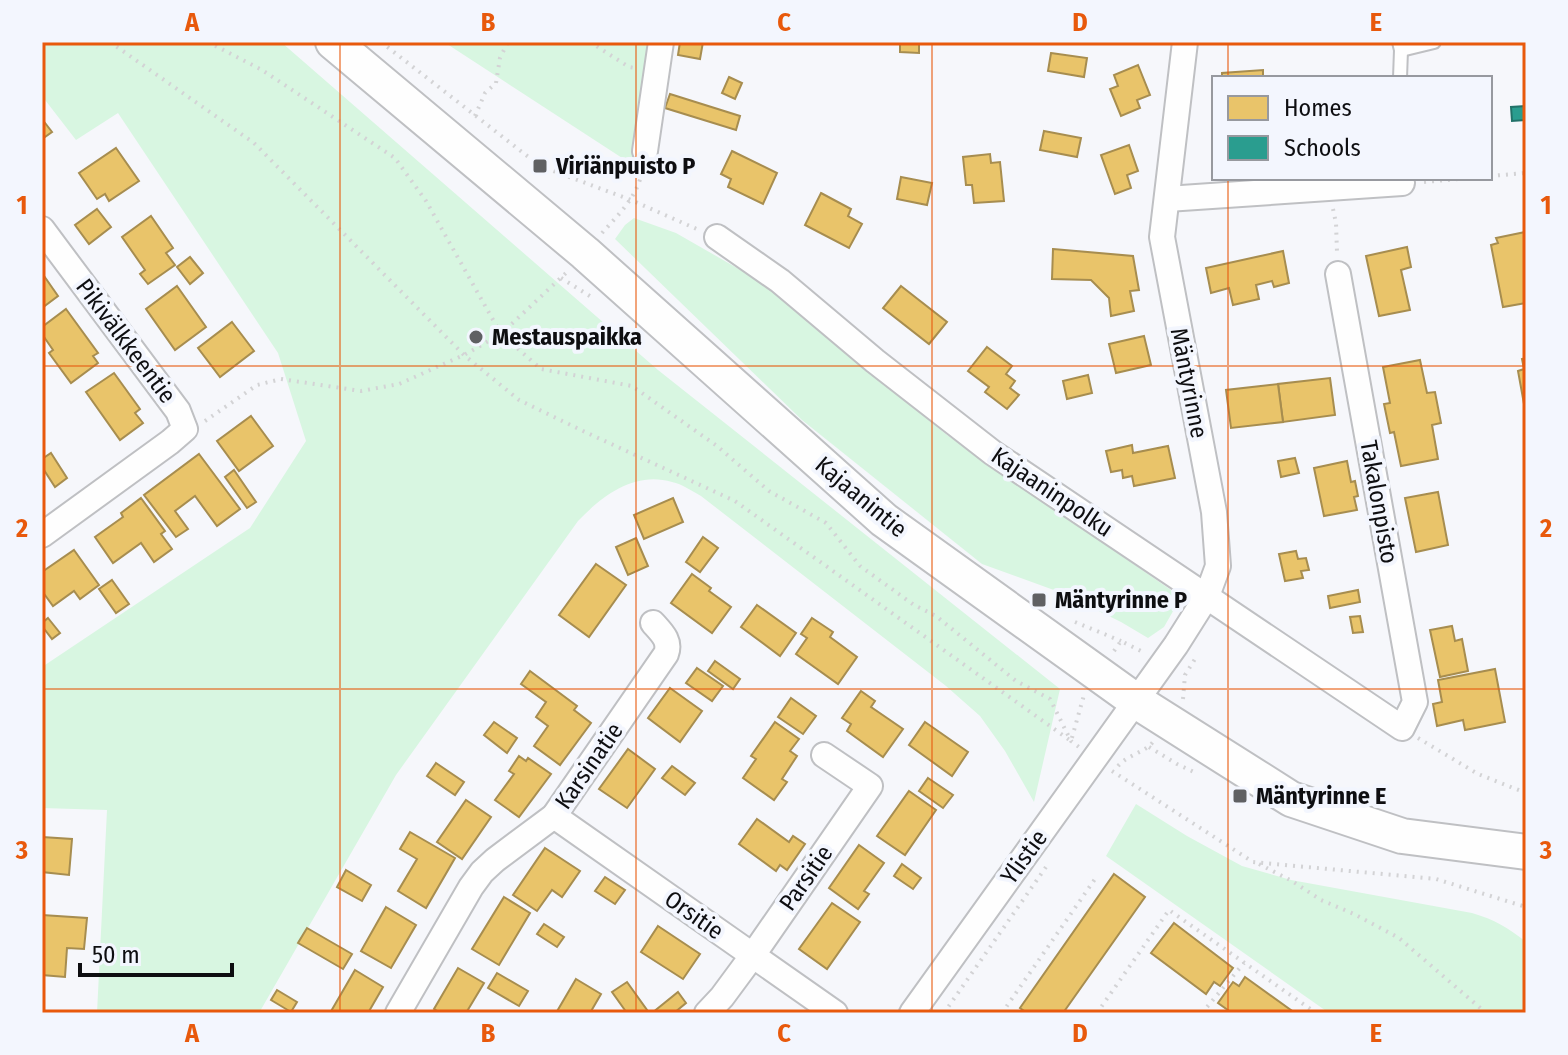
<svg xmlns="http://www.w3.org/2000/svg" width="1568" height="1055" viewBox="0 0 1568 1055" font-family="'Fira Sans Condensed',sans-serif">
<rect width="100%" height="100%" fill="#f6f7fb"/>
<g fill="#d8f6e1">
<path d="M 42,42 L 281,42 L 658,370 L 1060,689 L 1034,802 L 1005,751 L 980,716 L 946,686 L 701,496 C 692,491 682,484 672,482 C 635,471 603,495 578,521 L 396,775 L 259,1013 L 97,1013 L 107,810 L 42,808 L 42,667 L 250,528 L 306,441 L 278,353 L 118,113 L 76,140 L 42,96 Z"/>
<path d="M 444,42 L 653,42 L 636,167 Z"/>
<path d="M 634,218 L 676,233 L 758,280 L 947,435 L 1171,590 L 1176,606 L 1164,627 L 1148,638 L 1121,622 L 1062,593 L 982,564 L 802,420 L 615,239 L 625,225 Z"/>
<path d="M 1136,804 L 1187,836 L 1242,866 L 1291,880 L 1472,913 C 1493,919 1509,928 1526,942 L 1526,1013 L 1329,1013 L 1106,856 Z"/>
</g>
<g fill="#e9c46a" stroke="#a78d4f" stroke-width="2">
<path d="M 680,42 L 703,42 L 700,59 L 678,55 Z"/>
<path d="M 900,42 L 919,42 L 919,53 L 900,52 Z"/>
<path d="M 1051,53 L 1087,58 L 1084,77 L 1048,71 Z"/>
<path d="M 1138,65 L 1150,95 L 1137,100 L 1140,108 L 1121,116 L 1110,89 L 1118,86 L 1114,75 Z"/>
<path d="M 1263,70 L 1263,78 L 1222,78 L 1222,73 Z"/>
<path d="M 729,77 L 742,83 L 735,99 L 722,93 Z"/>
<path d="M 670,94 L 740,116 L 736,130 L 665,108 Z"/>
<path d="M 42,119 L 52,132 L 42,139 Z"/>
<path d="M 1044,131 L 1081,138 L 1077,157 L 1040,150 Z"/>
<path d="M 1129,145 L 1138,171 L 1127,175 L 1131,188 L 1115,194 L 1101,155 Z"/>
<path d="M 116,148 L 139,181 L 109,201 L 105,194 L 97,199 L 79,173 Z"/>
<path d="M 732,151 L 777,173 L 763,204 L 728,187 L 731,179 L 721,174 Z"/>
<path d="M 990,154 L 991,163 L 1000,162 L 1004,201 L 974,203 L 972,185 L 966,185 L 963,157 Z"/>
<path d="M 901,177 L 932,183 L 927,205 L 897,199 Z"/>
<path d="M 821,193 L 851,209 L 848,216 L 862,224 L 849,248 L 805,225 Z"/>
<path d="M 97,209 L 111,227 L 89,244 L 75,225 Z"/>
<path d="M 151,216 L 173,248 L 166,253 L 175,265 L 148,284 L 140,274 L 145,270 L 122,237 Z"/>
<path d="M 1525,232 L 1526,303 L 1503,307 L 1491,245 L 1498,243 L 1496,238 Z"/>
<path d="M 1407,247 L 1411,267 L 1401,270 L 1410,310 L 1379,316 L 1366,256 Z"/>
<path d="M 1053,249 L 1133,256 L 1139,290 L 1130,291 L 1134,311 L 1111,316 L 1109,298 L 1091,280 L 1052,279 Z"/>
<path d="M 1283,251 L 1289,283 L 1274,287 L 1272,281 L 1256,285 L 1259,299 L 1233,305 L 1229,288 L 1211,293 L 1206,268 Z"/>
<path d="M 190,257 L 203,273 L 190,284 L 177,267 Z"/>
<path d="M 42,273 L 58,296 L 42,308 Z"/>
<path d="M 177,286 L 206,327 L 175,350 L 146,309 Z"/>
<path d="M 901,286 L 947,322 L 929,344 L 883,308 Z"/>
<path d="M 66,309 L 98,353 L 93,356 L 98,363 L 71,383 L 49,353 L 53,350 L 42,334 L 42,327 Z"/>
<path d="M 232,322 L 254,351 L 220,377 L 198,348 Z"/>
<path d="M 1144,336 L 1151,365 L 1116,373 L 1109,344 Z"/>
<path d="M 987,347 L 1012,366 L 1006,374 L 1015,381 L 1010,388 L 1019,395 L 1007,409 L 985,392 L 989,387 L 968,371 Z"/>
<path d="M 1526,358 L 1526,415 L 1518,371 L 1524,369 L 1522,359 Z"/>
<path d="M 1420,360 L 1427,393 L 1435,392 L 1441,423 L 1432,425 L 1438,459 L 1401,466 L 1394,432 L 1390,433 L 1384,404 L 1390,403 L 1383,367 Z"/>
<path d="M 114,373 L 140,409 L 135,413 L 143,423 L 120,440 L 86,392 Z"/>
<path d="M 1088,375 L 1092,393 L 1067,399 L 1063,381 Z"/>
<path d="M 1330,378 L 1335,415 L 1283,422 L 1278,384 Z"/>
<path d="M 1278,384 L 1283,422 L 1231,428 L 1226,390 Z"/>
<path d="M 251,416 L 273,446 L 239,471 L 217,441 Z"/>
<path d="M 1132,445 L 1133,453 L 1168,446 L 1175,478 L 1134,486 L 1132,476 L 1123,478 L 1122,470 L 1111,472 L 1106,451 Z"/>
<path d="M 51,453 L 67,478 L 55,487 L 42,467 L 42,459 Z"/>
<path d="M 199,454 L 240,509 L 217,526 L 195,496 L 175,511 L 188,529 L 176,537 L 144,495 Z"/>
<path d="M 1295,458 L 1299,473 L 1281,477 L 1278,461 Z"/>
<path d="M 1347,461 L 1351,482 L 1355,481 L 1358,496 L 1354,497 L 1357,510 L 1324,516 L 1314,468 Z"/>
<path d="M 234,470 L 256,502 L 247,508 L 225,477 Z"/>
<path d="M 1438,492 L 1448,545 L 1416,552 L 1405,498 Z"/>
<path d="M 141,498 L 165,531 L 161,534 L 172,549 L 154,562 L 141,543 L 113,563 L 95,537 L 123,517 L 121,513 Z"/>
<path d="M 673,498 L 683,522 L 644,539 L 634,515 Z"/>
<path d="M 703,537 L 718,548 L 700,572 L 686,562 Z"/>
<path d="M 636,538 L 648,566 L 628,575 L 616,547 Z"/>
<path d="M 74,550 L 99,585 L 80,599 L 74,591 L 53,606 L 42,591 L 42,572 Z"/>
<path d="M 1296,551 L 1298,559 L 1306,558 L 1309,570 L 1301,571 L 1303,578 L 1285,581 L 1279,554 Z"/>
<path d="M 596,564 L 626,585 L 589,637 L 559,615 Z"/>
<path d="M 692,574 L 711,588 L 709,591 L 731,607 L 712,633 L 671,603 Z"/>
<path d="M 112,580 L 129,604 L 116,613 L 99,589 Z"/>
<path d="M 1358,590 L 1360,602 L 1330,608 L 1328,596 Z"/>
<path d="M 757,605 L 796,633 L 780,656 L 741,627 Z"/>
<path d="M 1360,616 L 1363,632 L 1353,633 L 1350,617 Z"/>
<path d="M 48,618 L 60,633 L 52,639 L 42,626 L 42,623 Z"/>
<path d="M 812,618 L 833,632 L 830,637 L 857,657 L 838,684 L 796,654 L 807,638 L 801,634 Z"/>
<path d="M 1452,626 L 1455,641 L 1462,639 L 1468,671 L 1440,677 L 1430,630 Z"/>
<path d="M 715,661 L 740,679 L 733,689 L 708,671 Z"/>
<path d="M 697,668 L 723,686 L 712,701 L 686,683 Z"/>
<path d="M 1495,669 L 1505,722 L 1465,730 L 1463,720 L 1437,726 L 1433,704 L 1442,702 L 1438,680 Z"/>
<path d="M 530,671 L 577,706 L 574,710 L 591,723 L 560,765 L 534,746 L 548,726 L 536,717 L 546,702 L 521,684 Z"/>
<path d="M 670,688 L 702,711 L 680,742 L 648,718 Z"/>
<path d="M 861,691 L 875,701 L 871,707 L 903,729 L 883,757 L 847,731 L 851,724 L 842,718 Z"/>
<path d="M 791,698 L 816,716 L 803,734 L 778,717 Z"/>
<path d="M 494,722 L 517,738 L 507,753 L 484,735 Z"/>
<path d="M 775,722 L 799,739 L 790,751 L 797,756 L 782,779 L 787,782 L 774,800 L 743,778 L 756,759 L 751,756 Z"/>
<path d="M 925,722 L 968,752 L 952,776 L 909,745 Z"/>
<path d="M 628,749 L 655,769 L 627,808 L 599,789 Z"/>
<path d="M 519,756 L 526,761 L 528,758 L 551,774 L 519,817 L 495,800 L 514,774 L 509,771 Z"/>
<path d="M 436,763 L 464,782 L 455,795 L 427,776 Z"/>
<path d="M 672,766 L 695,783 L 685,795 L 662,778 Z"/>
<path d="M 928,778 L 953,795 L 943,808 L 919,791 Z"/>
<path d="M 909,791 L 936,810 L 905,855 L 877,836 Z"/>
<path d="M 466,800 L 491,817 L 462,859 L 437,842 Z"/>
<path d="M 757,819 L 789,842 L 793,836 L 805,844 L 787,870 L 780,865 L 776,871 L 739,844 Z"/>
<path d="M 410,832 L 455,858 L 426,908 L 398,891 L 417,859 L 400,849 Z"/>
<path d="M 42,837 L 72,839 L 69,875 L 42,872 Z"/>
<path d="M 859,845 L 884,863 L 864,891 L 869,894 L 858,909 L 829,888 Z"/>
<path d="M 545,848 L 580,871 L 562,897 L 552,890 L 537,911 L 513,895 Z"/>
<path d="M 902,864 L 921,878 L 913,889 L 894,876 Z"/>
<path d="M 346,870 L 371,885 L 362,901 L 337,887 Z"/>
<path d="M 1114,874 L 1145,897 L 1063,1013 L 1027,1013 L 1020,1008 Z"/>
<path d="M 605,877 L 625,890 L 615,904 L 595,891 Z"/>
<path d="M 504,897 L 530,913 L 499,965 L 472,949 Z"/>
<path d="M 832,903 L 860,922 L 827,969 L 799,949 Z"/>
<path d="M 386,907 L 416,925 L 391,968 L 361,951 Z"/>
<path d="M 42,915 L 87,918 L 84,949 L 67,948 L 65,977 L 42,975 Z"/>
<path d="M 1174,923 L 1233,968 L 1220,986 L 1214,982 L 1206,994 L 1151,953 Z"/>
<path d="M 544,924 L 564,937 L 557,947 L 537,934 Z"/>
<path d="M 658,926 L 700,954 L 683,979 L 641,952 Z"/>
<path d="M 307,928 L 352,954 L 343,969 L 298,943 Z"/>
<path d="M 458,968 L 484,983 L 466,1013 L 441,1013 L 434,1009 Z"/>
<path d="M 355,970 L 383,987 L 368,1013 L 330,1013 Z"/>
<path d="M 497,973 L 528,991 L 519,1006 L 488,988 Z"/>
<path d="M 1245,977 L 1295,1013 L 1232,1013 L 1218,1003 L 1233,982 L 1239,986 Z"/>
<path d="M 576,979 L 601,994 L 590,1013 L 556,1013 Z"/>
<path d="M 627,982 L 647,1010 L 644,1013 L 627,1013 L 612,992 Z"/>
<path d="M 277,990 L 297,1002 L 291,1012 L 271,1000 Z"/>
<path d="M 678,992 L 686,1003 L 674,1013 L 652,1013 Z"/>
</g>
<path fill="#2a9d8f" stroke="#227269" stroke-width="2" d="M 1526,106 L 1526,120 L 1512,121 L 1511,107 Z"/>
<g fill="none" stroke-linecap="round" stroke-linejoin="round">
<defs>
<g id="service">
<path d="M 1399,42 L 1401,50 L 1400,78"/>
<path d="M 1401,50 L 1434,42"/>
</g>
<g id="minor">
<path d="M 645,151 L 661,42"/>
<path d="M 1167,199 L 1402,183"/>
<path d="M 42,229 L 178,411 L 185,429 L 170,442 L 42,535"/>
<path d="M 717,237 L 780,281 L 875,361 L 993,453 L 1402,728 L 1415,702 L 1338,274"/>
<path d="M 554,816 L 835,1013"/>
<path d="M 398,1013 L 471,887 L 482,872 L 495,860 L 554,816 L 666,654 C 671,641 662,633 653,623"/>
<path d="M 707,1013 L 722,997 L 753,955 L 870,786 L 824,755"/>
<path d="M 912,1013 L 1176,645 L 1207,596 L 1218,566 L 1214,512 L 1162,237 L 1185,42"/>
</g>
<path id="secondary" d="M 333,42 L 585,253 L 884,520 L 1136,701 L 1291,799 L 1402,836 L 1526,852"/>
</defs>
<use href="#service" stroke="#bfc0c3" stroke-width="16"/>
<use href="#minor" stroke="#bfc0c3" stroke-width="28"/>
<use href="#secondary" stroke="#bfc0c3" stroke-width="38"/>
<g stroke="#d3d3d5" stroke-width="4" stroke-dasharray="2 6" stroke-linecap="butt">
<path d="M 110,42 L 254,143 L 464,355 L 519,400 L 583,431 L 735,501 L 1071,741 L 1084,695"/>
<path d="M 208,42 L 262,70 L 395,158 L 426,201 L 501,334 L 541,369 L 632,386 L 717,446 L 769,491 L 826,523 L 860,566 L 914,605 L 936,616 L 1016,681 L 1050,699 L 1071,741 L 1079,747"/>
<path d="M 381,42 L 540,166 L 631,200 L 699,230"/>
<path d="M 590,42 L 629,67 L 635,68"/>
<path d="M 1526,42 L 1526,43"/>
<path d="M 475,116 L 485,93 L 496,83 L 500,58 L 508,42"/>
<path d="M 1490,176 L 1526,173"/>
<path d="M 1424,182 L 1470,178"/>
<path d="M 1333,209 L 1336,223 L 1337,252"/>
<path d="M 602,233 C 619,214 638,196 642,171"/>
<path d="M 561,278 L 593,298"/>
<path d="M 205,421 L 257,385 L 281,379 L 361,391 L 399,384 L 464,355 L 501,334 L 567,272"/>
<path d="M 1075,622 L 1121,641"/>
<path d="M 1114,651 L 1121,641 L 1145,653"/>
<path d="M 1183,699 L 1185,675 L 1195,659"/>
<path d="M 1418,738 L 1478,774 L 1526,793"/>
<path d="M 1149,747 L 1177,764 L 1196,773"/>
<path d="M 1118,766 C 1129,754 1144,753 1153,742"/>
<path d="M 1112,771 L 1253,862 L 1436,879 L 1526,907"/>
<path d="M 1259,864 L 1292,881 L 1321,900 L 1354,914 L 1399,938 L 1486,1013"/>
<path d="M 944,1013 L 1046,867"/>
<path d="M 1002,1013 L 1095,879"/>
<path d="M 1097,1013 L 1169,910 L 1316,1013"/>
<path d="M 1202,1013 L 1244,963"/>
</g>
<use href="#service" stroke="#fefefe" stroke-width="12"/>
<use href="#minor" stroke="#fefefe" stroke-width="24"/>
<use href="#secondary" stroke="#fefefe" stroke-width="34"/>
</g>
<path fill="none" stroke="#e8590c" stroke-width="2" stroke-opacity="0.55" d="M 340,42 L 340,1013M 636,42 L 636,1013M 932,42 L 932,1013M 1228,42 L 1228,78M 1228,178 L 1228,1013M 42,366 L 1526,366M 42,689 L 1526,689"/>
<g fill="#5f6063" stroke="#f3f6fe" stroke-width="3">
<rect x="532" y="158" width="16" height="16" rx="4"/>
<circle cx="476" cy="337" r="8"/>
<rect x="1031" y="592" width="16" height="16" rx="4"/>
<rect x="1232" y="788" width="16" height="16" rx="4"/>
</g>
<g text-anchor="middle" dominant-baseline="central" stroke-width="8" stroke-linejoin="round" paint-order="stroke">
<g font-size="24" font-weight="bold" fill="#0e0e11" stroke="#f3f6fe" text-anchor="start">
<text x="556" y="166">Viriänpuisto P</text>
<text x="492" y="337">Mestauspaikka</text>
<text x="1055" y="600">Mäntyrinne P</text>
<text x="1256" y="796">Mäntyrinne E</text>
</g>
<g font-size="24" fill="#0e0e11" stroke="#f3f6fe">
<text transform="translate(126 341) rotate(53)">Pikivälkkeentie</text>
<text transform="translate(1189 383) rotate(79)">Mäntyrinne</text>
<text transform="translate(1052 492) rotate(34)">Kajaaninpolku</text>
<text transform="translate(861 497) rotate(40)">Kajaanintie</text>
<text transform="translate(1379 502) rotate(80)">Takalonpisto</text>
<text transform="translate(589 766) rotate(-55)">Karsinatie</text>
<text transform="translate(1024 857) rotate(-54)">Ylistie</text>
<text transform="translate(806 878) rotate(-55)">Parsitie</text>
<text transform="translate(694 915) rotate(35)">Orsitie</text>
</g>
</g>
<rect width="1568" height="1055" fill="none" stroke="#f3f6fe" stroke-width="88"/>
<rect x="1212" y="76" width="280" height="104" fill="#f3f6fe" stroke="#97999f" stroke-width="2"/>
<rect x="1228" y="96" width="40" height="24" fill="#e9c46a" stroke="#97999f" stroke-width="2"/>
<text x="1284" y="116" font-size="24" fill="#0e0e11">Homes</text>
<rect x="1228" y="136" width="40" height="24" fill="#2a9d8f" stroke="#97999f" stroke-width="2"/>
<text x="1284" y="156" font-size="24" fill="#0e0e11">Schools</text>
<path d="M80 963v12h152v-12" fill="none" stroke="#0e0e11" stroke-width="4"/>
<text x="92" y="963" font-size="24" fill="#0e0e11" stroke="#f3f6fe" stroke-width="6" paint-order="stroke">50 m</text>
<rect x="44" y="44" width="1480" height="967" fill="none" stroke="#e8590c" stroke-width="3"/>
<g font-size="26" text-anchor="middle" font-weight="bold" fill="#e8590c">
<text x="192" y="31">A</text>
<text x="488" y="31">B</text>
<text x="784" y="31">C</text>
<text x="1080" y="31">D</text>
<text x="1376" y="31">E</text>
<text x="22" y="214">1</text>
<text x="1546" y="214">1</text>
<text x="22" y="537">2</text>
<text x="1546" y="537">2</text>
<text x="22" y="859">3</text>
<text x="1546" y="859">3</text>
<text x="192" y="1042">A</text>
<text x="488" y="1042">B</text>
<text x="784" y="1042">C</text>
<text x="1080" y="1042">D</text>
<text x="1376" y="1042">E</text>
</g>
</svg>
